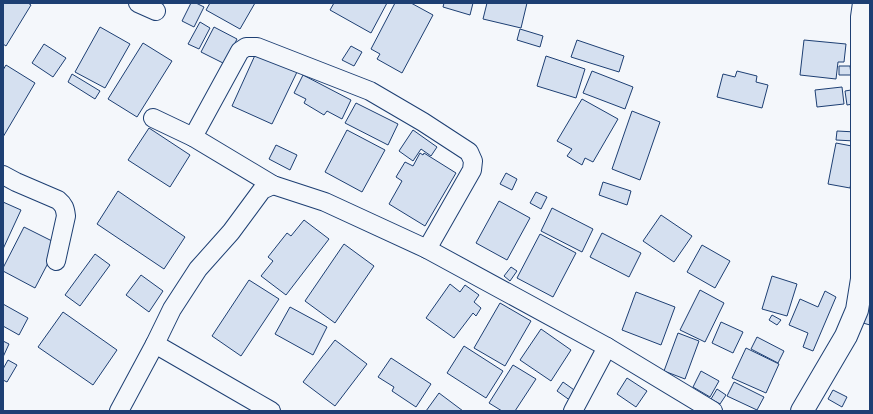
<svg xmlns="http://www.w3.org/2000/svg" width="873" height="414" viewBox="0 0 873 414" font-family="'IBM Plex Serif',serif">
<rect width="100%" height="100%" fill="#f4f7fb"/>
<g fill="#d5e0f0" stroke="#1d3f73">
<path d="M 3,3 L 28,3 L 31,5 L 6,46 L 3,44 Z"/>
<path d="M 191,3 L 196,3 L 204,7 L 194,27 L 182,21 Z"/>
<path d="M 210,3 L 255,3 L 240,29 L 206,10 Z"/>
<path d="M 334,3 L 387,3 L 371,33 L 330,10 Z"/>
<path d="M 395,3 L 411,3 L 433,15 L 402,73 L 377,59 L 380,54 L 371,49 Z"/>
<path d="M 444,3 L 473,3 L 470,15 L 443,7 Z"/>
<path d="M 487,3 L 527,3 L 521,28 L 483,19 Z"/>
<path d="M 200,22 L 210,28 L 199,49 L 188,44 Z"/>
<path d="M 100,27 L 130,44 L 105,88 L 75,72 Z"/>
<path d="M 214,27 L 237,39 L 225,64 L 201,52 Z"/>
<path d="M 520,29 L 543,36 L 540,47 L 517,40 Z"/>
<path d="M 577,40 L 624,56 L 619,72 L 571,57 Z"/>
<path d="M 804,40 L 846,44 L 844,62 L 838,62 L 836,79 L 800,75 Z"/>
<path d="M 143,43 L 172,61 L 137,117 L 108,99 Z"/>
<path d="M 44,44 L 66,58 L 53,77 L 32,63 Z"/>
<path d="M 351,46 L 362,52 L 354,66 L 342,60 Z"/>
<path d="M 256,53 L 297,72 L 272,124 L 232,106 Z"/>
<path d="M 546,56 L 585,69 L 576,98 L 537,86 Z"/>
<path d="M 6,65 L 35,83 L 3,137 L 3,70 Z"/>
<path d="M 839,66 L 850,66 L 851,75 L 839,75 Z"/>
<path d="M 592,71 L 633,87 L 625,109 L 583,93 Z"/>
<path d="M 737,71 L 757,76 L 756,82 L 768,85 L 762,108 L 717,97 L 723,74 L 735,77 Z"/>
<path d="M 72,74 L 100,91 L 95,99 L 68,82 Z"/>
<path d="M 303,75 L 351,100 L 342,119 L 327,111 L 324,115 L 304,103 L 306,99 L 294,93 Z"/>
<path d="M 842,87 L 844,104 L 817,107 L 815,90 Z"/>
<path d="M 857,89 L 859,103 L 847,105 L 845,91 Z"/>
<path d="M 582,99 L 618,119 L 593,162 L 585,158 L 582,165 L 567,156 L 572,149 L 557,141 Z"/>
<path d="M 356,103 L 398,124 L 388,145 L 345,123 Z"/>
<path d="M 632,111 L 660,122 L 640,180 L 612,169 Z"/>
<path d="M 149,128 L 190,155 L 170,187 L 128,160 Z"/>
<path d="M 347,130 L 385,150 L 362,192 L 325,172 Z"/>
<path d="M 413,130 L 437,147 L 431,156 L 421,149 L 413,161 L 399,151 Z"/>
<path d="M 837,131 L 856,132 L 855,141 L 836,140 Z"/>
<path d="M 836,143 L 857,147 L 850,188 L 828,184 Z"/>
<path d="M 276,145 L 297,155 L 290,170 L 269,159 Z"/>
<path d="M 420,153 L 423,155 L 424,153 L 456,173 L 425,226 L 389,204 L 402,181 L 396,177 L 405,162 L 413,166 Z"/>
<path d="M 506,173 L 517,179 L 512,190 L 500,184 Z"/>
<path d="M 603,182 L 631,191 L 627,205 L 599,195 Z"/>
<path d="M 118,191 L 185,237 L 164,269 L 97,224 Z"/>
<path d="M 536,192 L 547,197 L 541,209 L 530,203 Z"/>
<path d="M 499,201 L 530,218 L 507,260 L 476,243 Z"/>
<path d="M 3,202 L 21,210 L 3,249 Z"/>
<path d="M 552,208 L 593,229 L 582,252 L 541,231 Z"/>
<path d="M 661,215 L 692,236 L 674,262 L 643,241 Z"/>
<path d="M 304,220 L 329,239 L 286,295 L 261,276 L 273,261 L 268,257 L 287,233 L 291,236 Z"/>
<path d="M 24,227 L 58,244 L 35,288 L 3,271 L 3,268 Z"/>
<path d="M 602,233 L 641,253 L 629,277 L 590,257 Z"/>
<path d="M 540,234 L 576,253 L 553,297 L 517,278 Z"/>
<path d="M 344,244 L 374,266 L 335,323 L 305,301 Z"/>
<path d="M 702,245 L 730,261 L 715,288 L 687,272 Z"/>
<path d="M 95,254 L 110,265 L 80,306 L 65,295 Z"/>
<path d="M 511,267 L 517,271 L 510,281 L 504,276 Z"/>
<path d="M 141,275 L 163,291 L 149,312 L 126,295 Z"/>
<path d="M 772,276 L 797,284 L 787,316 L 762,309 Z"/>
<path d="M 249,280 L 279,299 L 241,356 L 212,336 Z"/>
<path d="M 450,284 L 460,292 L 465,285 L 479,295 L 474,302 L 481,308 L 476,316 L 473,313 L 454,338 L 426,318 Z"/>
<path d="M 700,290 L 724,303 L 705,342 L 680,330 Z"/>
<path d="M 825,291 L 836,297 L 813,351 L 803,347 L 808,333 L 789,325 L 800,299 L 818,307 Z"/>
<path d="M 636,292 L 675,307 L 661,345 L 622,330 Z"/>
<path d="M 869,301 L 870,301 L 870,325 L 863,323 Z"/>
<path d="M 500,303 L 531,321 L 505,366 L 474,348 Z"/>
<path d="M 3,304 L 28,318 L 19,335 L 3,326 Z"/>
<path d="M 290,307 L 327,327 L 313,355 L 275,334 Z"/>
<path d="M 63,312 L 117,350 L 93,385 L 38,347 Z"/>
<path d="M 772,315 L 781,320 L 777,325 L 769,320 Z"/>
<path d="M 721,322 L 743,332 L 733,353 L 712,343 Z"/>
<path d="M 541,329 L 571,350 L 551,381 L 520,360 Z"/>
<path d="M 678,333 L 699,341 L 685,379 L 664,371 Z"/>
<path d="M 757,337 L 784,351 L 778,363 L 751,349 Z"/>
<path d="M 335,340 L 367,364 L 335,406 L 303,382 Z"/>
<path d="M 3,341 L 9,344 L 3,357 Z"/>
<path d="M 464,346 L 503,371 L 486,398 L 447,373 Z"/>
<path d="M 746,348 L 779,364 L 766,393 L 732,378 Z"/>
<path d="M 391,358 L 431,384 L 416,407 L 392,391 L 394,387 L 378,377 Z"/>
<path d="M 8,360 L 17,365 L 7,382 L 3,380 L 3,369 Z"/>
<path d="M 513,365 L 536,379 L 515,411 L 502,411 L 489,403 Z"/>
<path d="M 701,371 L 719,381 L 710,397 L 693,387 Z"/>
<path d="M 627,378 L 647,391 L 636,407 L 617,394 Z"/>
<path d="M 563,382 L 577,392 L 571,401 L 557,391 Z"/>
<path d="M 734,382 L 764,397 L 757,410 L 727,396 Z"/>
<path d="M 717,389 L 726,395 L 720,404 L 711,399 Z"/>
<path d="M 833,390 L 847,397 L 842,407 L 828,399 Z"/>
<path d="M 439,393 L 463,411 L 426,411 Z"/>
</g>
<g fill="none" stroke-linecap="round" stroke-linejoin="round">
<defs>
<g id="street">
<path d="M 138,3 L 156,11"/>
<path d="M 153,118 L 193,137 L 273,185 L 325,202 L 427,249 L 607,347 L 713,411"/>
<path d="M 193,137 L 240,51 L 246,47 L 257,47 L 370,91 L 423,122 L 469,152 L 473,161 L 472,170 L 427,249"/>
<path d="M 3,175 L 16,182 L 58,200 C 64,205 65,208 66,216 L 56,261"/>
<path d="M 155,344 L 271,411"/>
<path d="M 119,411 L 155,344 L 172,309 L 198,269 L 231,232 L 262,190 L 273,185"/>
<path d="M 573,411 L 607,347"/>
</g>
<path id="secondary" d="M 802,411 L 846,336 L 857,310 L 862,279 L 862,17 L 864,3"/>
</defs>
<use href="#street" stroke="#1d3f73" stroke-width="20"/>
<use href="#secondary" stroke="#1d3f73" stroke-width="24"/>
<use href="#street" stroke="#f4f7fb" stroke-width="18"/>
<use href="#secondary" stroke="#f4f7fb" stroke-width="22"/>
</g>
<rect width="873" height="414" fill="none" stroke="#1d3f73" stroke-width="8"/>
</svg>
